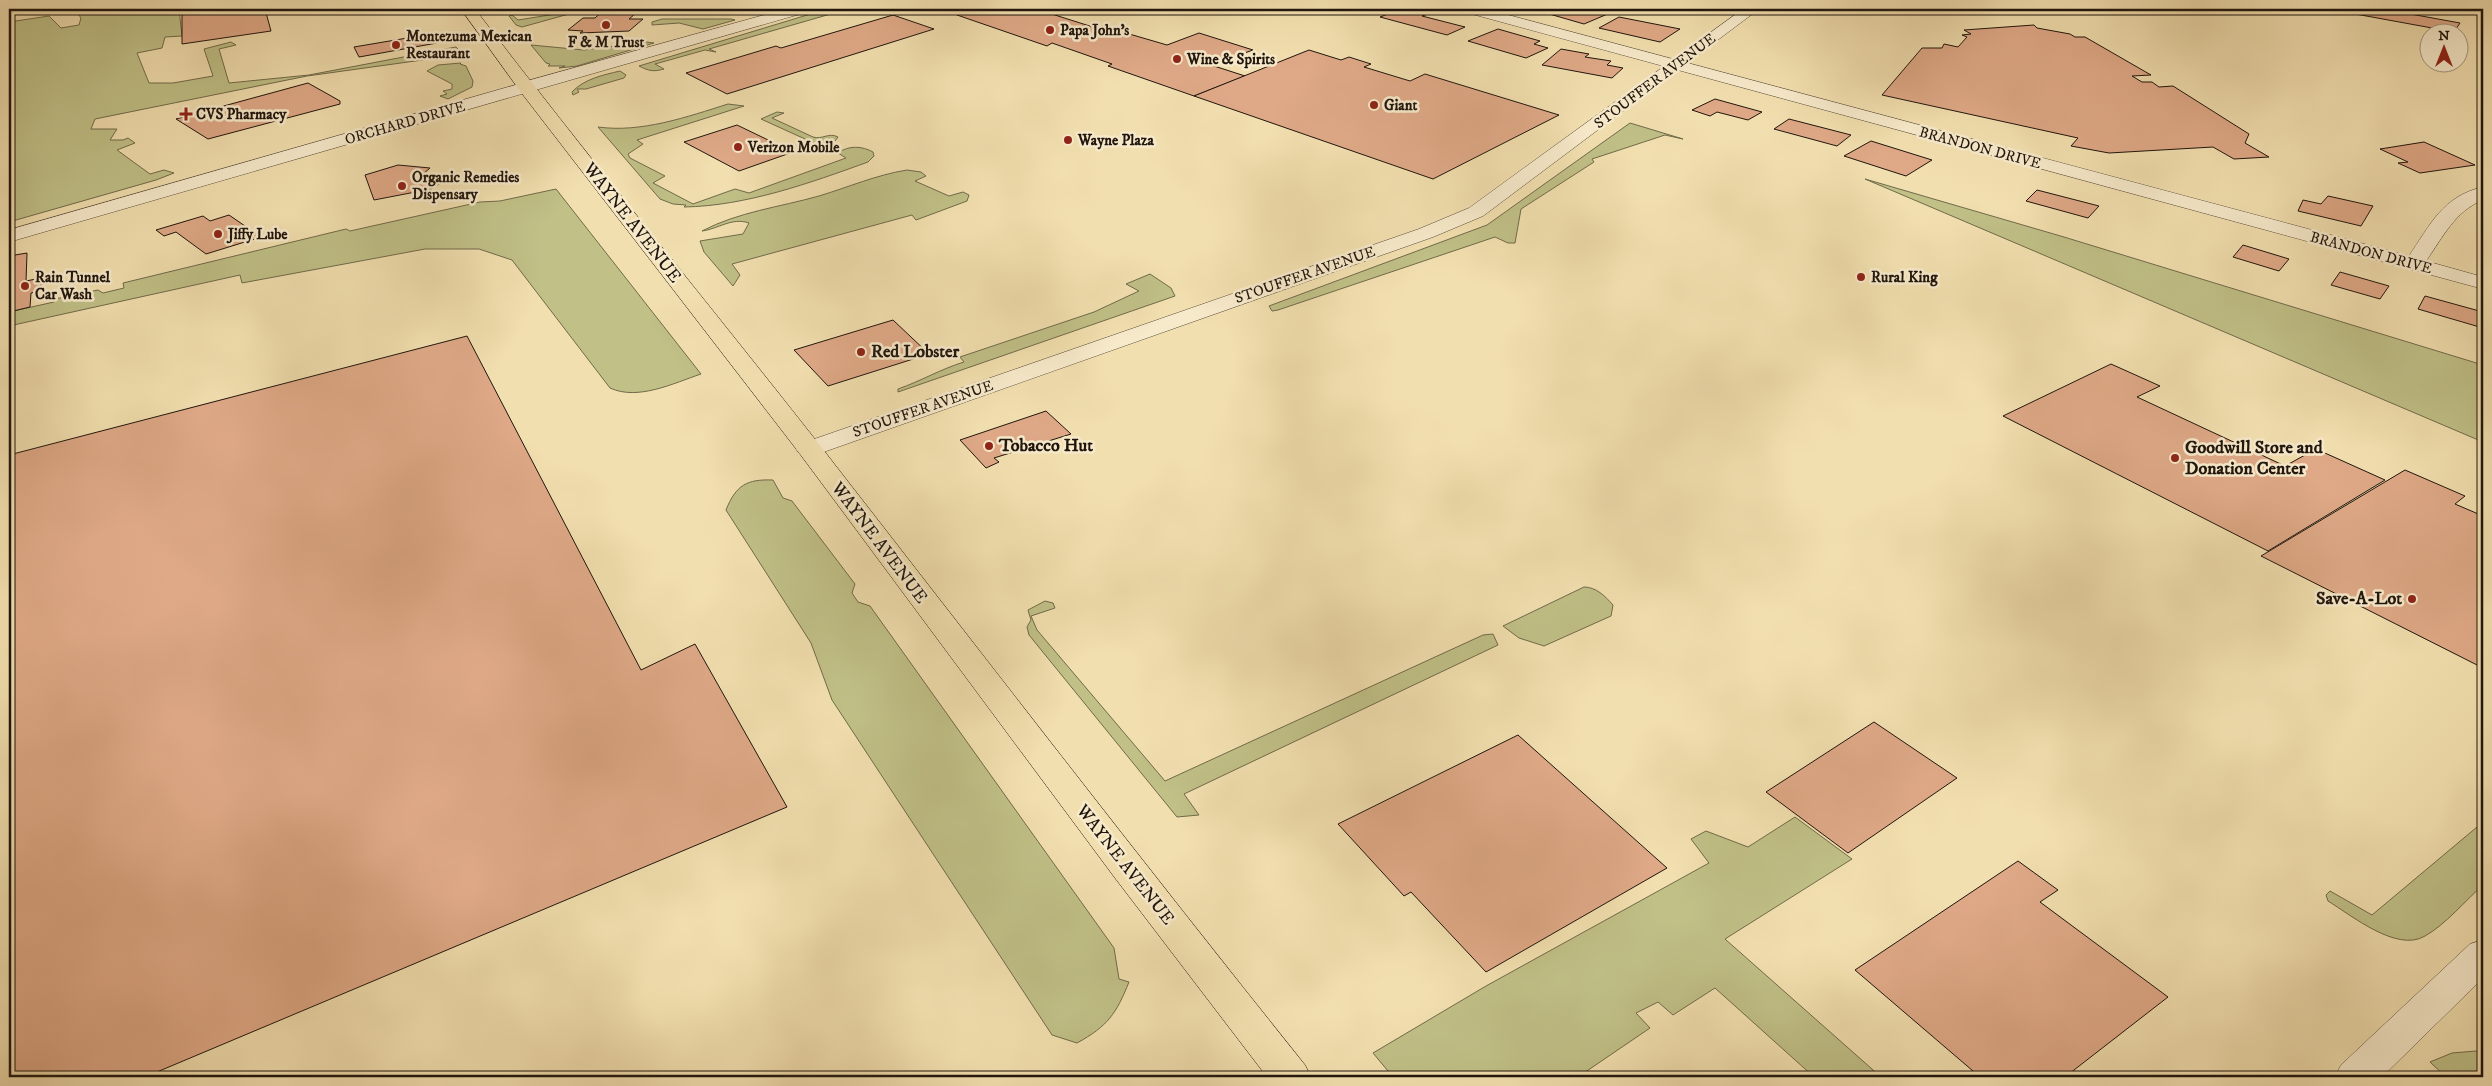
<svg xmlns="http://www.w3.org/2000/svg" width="2492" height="1086" viewBox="0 0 2492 1086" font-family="'IM FELL DW Pica',serif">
<rect width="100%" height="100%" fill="#f2dfaf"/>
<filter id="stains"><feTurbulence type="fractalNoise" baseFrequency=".004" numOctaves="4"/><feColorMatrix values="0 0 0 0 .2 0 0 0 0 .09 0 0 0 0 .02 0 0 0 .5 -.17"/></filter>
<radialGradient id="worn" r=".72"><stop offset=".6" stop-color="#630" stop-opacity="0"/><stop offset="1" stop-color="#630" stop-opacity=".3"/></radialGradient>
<g fill="#c0c087" stroke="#706a4a">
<path d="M 81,9 L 104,9 L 105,11 L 179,9 L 182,36 L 165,37 L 162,48 L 137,53 L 149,83 L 173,83 L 213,76 L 204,49 L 231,42 L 236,45 L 219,49 L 229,83 L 309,75 L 456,47 L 459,50 L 457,51 L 460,52 L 437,58 L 307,76 L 95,119 L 91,129 L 117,129 L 110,140 L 123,140 L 128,138 L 135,143 L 117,150 L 150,174 L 164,170 L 174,173 L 156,180 L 9,222 L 9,22 L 49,16 L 61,28 L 79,25 L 81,18 L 76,11 Z"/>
<path d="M 587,9 L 522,27 L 516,25 L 509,16 L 512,15 L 518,20 Z"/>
<path d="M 827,9 L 848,9 L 709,49 L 716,52 L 705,50 L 655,64 L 664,69 C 653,72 649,71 639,66 Z"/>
<path d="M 662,19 L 731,19 L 735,20 L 703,29 L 679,23 L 652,25 L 652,22 Z"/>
<path d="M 646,42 L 654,43 L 577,66 L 559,68 L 565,66 L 548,66 L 550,64 L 546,63 L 531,45 L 584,50 Z"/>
<path d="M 461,63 L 460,64 L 466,66 L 473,81 L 472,87 L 448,99 L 440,96 L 447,94 L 443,91 L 452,89 L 452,84 L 427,71 L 438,65 Z"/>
<path d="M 620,71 L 626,75 L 624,78 L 586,89 L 577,89 L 579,92 L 573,95 L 572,92 C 584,79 603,75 620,71 Z"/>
<path d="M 728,104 L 744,106 L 637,140 L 643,144 L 628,154 L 630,158 L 665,176 L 653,183 L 693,204 L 735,189 L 749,193 L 846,158 L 838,153 C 849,145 862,146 873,152 L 874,156 L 868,162 C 810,183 746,206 684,207 L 686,205 L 673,204 L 660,199 L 598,127 C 641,133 687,117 728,104 Z"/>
<path d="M 777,112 L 784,113 L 772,118 L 813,137 C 822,140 829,132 838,137 L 835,141 L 816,144 L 761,119 Z"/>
<path d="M 1630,123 L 1683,139 L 1665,135 L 1592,159 L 1594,162 L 1521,209 L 1515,243 L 1508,243 L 1495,237 L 1278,310 L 1272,311 L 1269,306 L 1487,225 Z"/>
<path d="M 907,170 L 921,172 L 926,176 L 915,181 L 949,196 L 963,192 L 969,195 L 967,201 L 916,220 L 912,215 L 732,264 L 740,275 L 733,286 L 704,252 L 700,241 L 743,234 L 749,223 C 732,217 718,229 702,231 C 738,212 780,207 819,196 C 849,187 876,175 907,170 Z"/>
<path d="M 1865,179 L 2064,237 L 2483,365 L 2483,442 Z"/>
<path d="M 556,189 L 701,374 C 674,383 638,401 610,388 L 512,260 L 479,249 L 425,249 L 242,283 L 240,275 L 9,326 L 9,312 L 54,302 L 55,299 L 98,290 L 103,293 L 124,288 L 123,283 L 346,229 L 350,231 L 480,202 L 500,201 Z"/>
<path d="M 1150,274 L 1171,288 L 1175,296 L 898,392 L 898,389 C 921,381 941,369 964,362 L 960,357 L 1094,312 L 1139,291 L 1126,284 Z"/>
<path d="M 773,480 L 783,498 L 792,501 L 855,584 L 852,593 L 858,602 L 870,606 L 1114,948 L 1119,979 L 1129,982 C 1116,1014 1108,1026 1077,1043 L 1052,1035 L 832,700 L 811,643 L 726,510 C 736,485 747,479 773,480 Z"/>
<path d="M 1584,587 C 1596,587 1605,596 1613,605 L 1611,616 L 1544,646 L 1519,638 L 1503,626 Z"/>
<path d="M 1045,601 L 1053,603 L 1055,608 L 1031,616 L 1037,630 L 1165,781 L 1483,635 L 1493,634 L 1498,645 L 1184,794 L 1199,815 L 1177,817 L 1029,635 L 1027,627 L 1031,620 L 1028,610 Z"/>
<path d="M 1795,817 L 1852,859 L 1725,939 L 1881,1077 L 1814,1077 L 1715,988 L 1673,1015 L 1658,1002 L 1636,1013 L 1650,1028 L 1578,1077 L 1393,1077 L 1373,1053 L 1486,986 L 1709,863 L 1691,839 L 1706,831 L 1748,847 Z"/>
<path d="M 2483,822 L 2483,885 C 2466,900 2445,925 2425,936 C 2397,953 2351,915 2328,901 L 2326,895 L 2330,891 L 2372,915 Z"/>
<path d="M 2476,1051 L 2483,1054 L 2483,1077 L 2446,1077 L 2430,1062 L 2452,1053 Z"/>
</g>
<g fill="#dfa987" stroke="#1f150d">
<path d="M 182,9 L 265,9 L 271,31 L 182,44 Z"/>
<path d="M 605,9 L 641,9 L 629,19 L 643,19 L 629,31 L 580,33 L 583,31 L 568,30 L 583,18 L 595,18 Z"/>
<path d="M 978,9 L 1036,9 L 1096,28 L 1102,26 L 1167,45 L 1199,33 L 1253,50 L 1211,65 L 1245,76 L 1194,96 L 1108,66 L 1112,64 L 1052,43 L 1047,46 L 957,15 Z"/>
<path d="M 1401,9 L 1423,9 L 1434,12 L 1422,16 L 1465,27 L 1447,35 L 1380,17 Z"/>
<path d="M 1532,9 L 1593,9 L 1610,13 L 1584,24 Z"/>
<path d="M 2341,9 L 2383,9 L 2460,23 L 2454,32 L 2339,11 Z"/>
<path d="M 893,15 L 934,29 L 727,94 L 686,73 L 776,46 L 781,48 Z"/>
<path d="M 1619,17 L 1680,29 L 1660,42 L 1599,28 Z"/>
<path d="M 2034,25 L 2037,28 L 2070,34 L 2075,37 L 2085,37 L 2151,75 L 2132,76 L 2142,82 L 2152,82 L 2159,87 L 2173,86 L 2249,134 L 2245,143 L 2269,157 L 2234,159 L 2213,147 L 2109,153 L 2071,146 L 2078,138 L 1882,95 L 1922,48 L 1942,48 L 1944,44 L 1958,47 L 1967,37 L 1962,35 L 1971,34 L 1964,30 Z"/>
<path d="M 1498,29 L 1540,41 L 1534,44 L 1548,48 L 1526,58 L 1468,41 Z"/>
<path d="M 431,34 L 437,43 L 359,57 L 354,47 Z"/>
<path d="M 1561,49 L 1589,54 L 1585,57 L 1611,61 L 1607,65 L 1623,68 L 1612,78 L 1542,65 Z"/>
<path d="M 1309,50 L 1341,60 L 1349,57 L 1371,64 L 1364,67 L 1410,81 L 1425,74 L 1559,115 L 1433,179 L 1194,96 Z"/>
<path d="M 308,83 L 340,101 L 340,104 L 208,139 L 176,119 Z"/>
<path d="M 1715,99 L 1762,112 L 1748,120 L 1717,112 L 1710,116 L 1692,110 Z"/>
<path d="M 1789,119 L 1851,135 L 1837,146 L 1774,129 Z"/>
<path d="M 737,125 L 793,152 L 739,171 L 684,142 Z"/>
<path d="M 1871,141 L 1932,160 L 1906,176 L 1844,156 Z"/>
<path d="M 2424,142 L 2475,165 L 2420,173 L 2398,163 L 2408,162 L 2380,149 Z"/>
<path d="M 398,165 L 430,168 L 422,175 L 423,182 L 441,183 L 431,189 L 374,200 L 365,175 Z"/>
<path d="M 2037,190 L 2099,206 L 2088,218 L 2026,201 Z"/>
<path d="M 2328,196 L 2373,206 L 2361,226 L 2298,211 L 2303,200 L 2321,204 Z"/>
<path d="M 229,215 L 261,237 L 206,254 L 176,232 L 164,236 L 156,230 L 203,216 L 210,221 Z"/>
<path d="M 2243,245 L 2289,259 L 2279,271 L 2233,257 Z"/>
<path d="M 27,253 L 26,281 L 41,278 L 41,291 L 31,293 L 30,307 L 9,312 L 9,256 Z"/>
<path d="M 2340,272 L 2389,286 L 2380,299 L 2331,285 Z"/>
<path d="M 2425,296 L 2483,312 L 2483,328 L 2418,309 Z"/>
<path d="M 893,320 L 929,354 L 828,386 L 794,350 Z"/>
<path d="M 467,336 L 641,670 L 695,644 L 787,807 L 145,1077 L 9,1077 L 9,455 Z"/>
<path d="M 2111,364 L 2160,386 L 2137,397 L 2285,466 L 2316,449 L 2385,480 L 2268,551 L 2003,416 Z"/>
<path d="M 1046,411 L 1071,434 L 994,458 L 999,462 L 986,468 L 960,440 Z"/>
<path d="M 2405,470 L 2465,496 L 2455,504 L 2483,516 L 2483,668 L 2261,556 Z"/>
<path d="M 1874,722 L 1957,778 L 1848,853 L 1766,792 Z"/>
<path d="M 1518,735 L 1667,868 L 1486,972 L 1411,892 L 1404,896 L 1338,824 Z"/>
<path d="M 2018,861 L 2058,890 L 2040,902 L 2168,997 L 2065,1077 L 1980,1077 L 1855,970 Z"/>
</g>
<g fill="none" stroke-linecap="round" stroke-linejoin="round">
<defs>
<g id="minor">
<path d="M 786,9 L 809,9 L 807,12 L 532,91 L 520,91 L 518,87 L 520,83 Z"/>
<path d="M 1471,9 L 1486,9 L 2409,256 C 2430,225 2443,196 2483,187 L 2483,200 C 2455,211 2443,237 2426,261 L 2483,277 L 2483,289 L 1472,14 L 1470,11 Z"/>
<path d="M 2483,940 L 2483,978 L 2382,1077 L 2335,1077 L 2341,1065 L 2470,944 Z"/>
</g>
<g id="tertiary">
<path d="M 1743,9 L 1759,9 L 1483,216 L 1433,237 L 818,454 L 809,457 L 800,454 L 796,449 L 800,444 L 1419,229 L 1469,208 Z"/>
<path d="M 526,82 L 532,83 L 534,87 L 532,91 L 9,242 L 9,230 Z"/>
</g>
<path id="primary" d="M 461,9 L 475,9 C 587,156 704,298 818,443 C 980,651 1140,859 1305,1065 L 1311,1077 L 1267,1077 L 1115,878 L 800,454 L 520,91 Z"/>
</defs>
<use href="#minor" stroke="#544836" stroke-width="1"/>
<use href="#tertiary" stroke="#544836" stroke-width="1"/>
<use href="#primary" stroke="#1f150d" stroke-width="1"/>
<use href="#minor" fill="#f7eacb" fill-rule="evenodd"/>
<use href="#tertiary" fill="#f7eacb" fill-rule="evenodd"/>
<use href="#primary" fill="#f2dfaf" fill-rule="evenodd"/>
</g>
<g fill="#8f2418" stroke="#f7eacb" stroke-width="2">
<circle cx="606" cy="25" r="5"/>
<circle cx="1050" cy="30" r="5"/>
<circle cx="396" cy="45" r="5"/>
<circle cx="1177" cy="59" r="5"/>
<circle cx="1374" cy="105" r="5"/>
<path d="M183.5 106.5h5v5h5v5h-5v5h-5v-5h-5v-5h5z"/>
<circle cx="1068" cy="140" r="5"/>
<circle cx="738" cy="147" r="5"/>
<circle cx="402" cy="186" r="5"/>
<circle cx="218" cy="234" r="5"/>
<circle cx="1861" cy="277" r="5"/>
<circle cx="25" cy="286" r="5"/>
<circle cx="861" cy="352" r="5"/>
<circle cx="989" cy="446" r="5"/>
<circle cx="2175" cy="458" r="5"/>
<circle cx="2412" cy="599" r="5"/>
</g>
<g text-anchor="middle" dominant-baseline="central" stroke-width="5" stroke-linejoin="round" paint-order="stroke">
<g font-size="15" font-weight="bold" fill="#1f150d" stroke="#f7eacb" text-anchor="start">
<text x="1060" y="30">Papa John's</text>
<text x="406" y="36">Montezuma Mexican<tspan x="406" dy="17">Restaurant</tspan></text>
<text x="606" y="42" text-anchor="middle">F &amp; M Trust</text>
<text x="1187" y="59">Wine &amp; Spirits</text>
<text x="1384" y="105">Giant</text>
<text x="196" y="114">CVS Pharmacy</text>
<text x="1078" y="140">Wayne Plaza</text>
<text x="748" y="147">Verizon Mobile</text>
<text x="412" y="177">Organic Remedies<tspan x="412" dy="17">Dispensary</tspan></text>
<text x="228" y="234">Jiffy Lube</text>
<text x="35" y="277">Rain Tunnel<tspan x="35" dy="17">Car Wash</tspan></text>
<text x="1871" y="277">Rural King</text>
</g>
<g font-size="15" fill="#1f150d" stroke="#f7eacb">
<text transform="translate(1655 81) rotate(-37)">STOUFFER AVENUE</text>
<text transform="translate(405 123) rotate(-16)">ORCHARD DRIVE</text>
<text transform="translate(1980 148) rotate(15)">BRANDON DRIVE</text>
<text transform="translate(2371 253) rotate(15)">BRANDON DRIVE</text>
<text transform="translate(1305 275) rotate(-19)">STOUFFER AVENUE</text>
<text transform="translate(923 409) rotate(-19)">STOUFFER AVENUE</text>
</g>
<g font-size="18" fill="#1f150d" stroke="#f7eacb">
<text transform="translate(632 223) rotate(52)">WAYNE AVENUE</text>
<text transform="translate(879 543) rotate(53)">WAYNE AVENUE</text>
<text transform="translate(1125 865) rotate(52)">WAYNE AVENUE</text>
</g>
<g font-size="18" font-weight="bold" fill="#1f150d" stroke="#f7eacb" text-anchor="start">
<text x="871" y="352">Red Lobster</text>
<text x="999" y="446">Tobacco Hut</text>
<text x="2185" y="448">Goodwill Store and<tspan x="2185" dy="21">Donation Center</tspan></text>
<text x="2402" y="599" text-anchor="end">Save-A-Lot</text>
</g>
</g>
<rect width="2492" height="1086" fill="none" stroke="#f2dfaf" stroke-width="30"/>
<rect x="10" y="10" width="2472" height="1066" fill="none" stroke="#1f150d" stroke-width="2.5"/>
<rect x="15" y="15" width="2462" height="1056" fill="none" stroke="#1f150d"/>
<g transform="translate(2444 48)"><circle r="24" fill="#f7eacb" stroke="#a1957f"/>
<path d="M0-4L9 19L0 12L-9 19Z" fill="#8f2418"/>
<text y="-8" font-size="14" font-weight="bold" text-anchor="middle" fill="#1f150d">N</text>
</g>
<rect width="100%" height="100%" filter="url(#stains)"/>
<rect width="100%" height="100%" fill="url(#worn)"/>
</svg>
